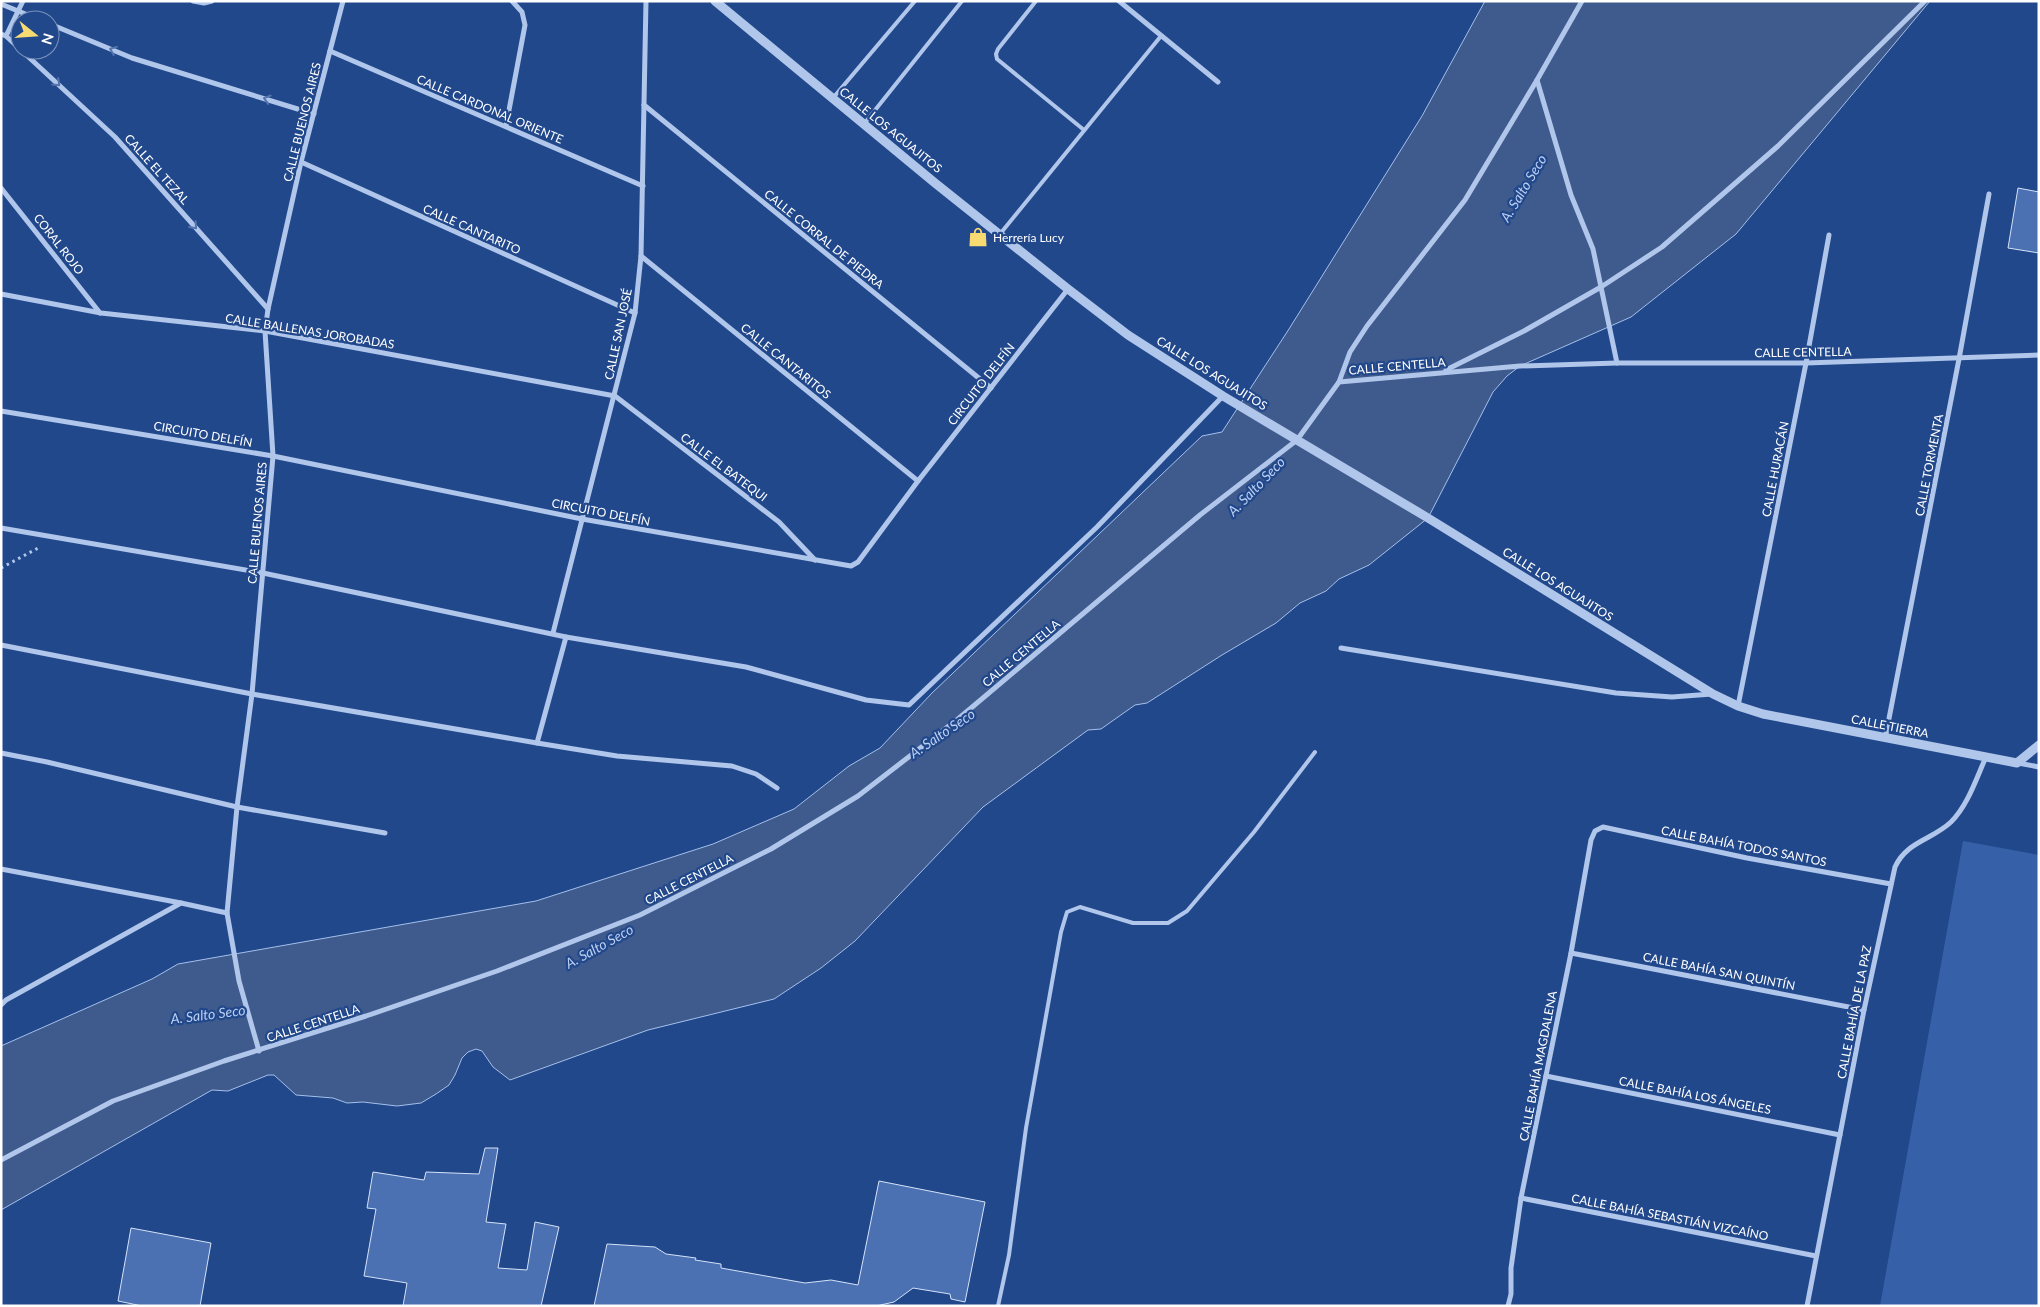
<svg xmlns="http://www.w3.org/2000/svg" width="2040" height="1307" viewBox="0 0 2040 1307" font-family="Lato,sans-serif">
<rect width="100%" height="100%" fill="#22488c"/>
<path fill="#3661a9" d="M 1963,841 L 2039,855 L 2039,1306 L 1880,1306 Z"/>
<path fill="#3f5a8c" stroke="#a4c0ec" d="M 1485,1 L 1930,1 L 1736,234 L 1631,317 L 1520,366 L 1507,376 L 1493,392 L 1428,518 L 1369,565 L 1339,579 L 1326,591 L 1300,603 L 1276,623 L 1222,655 L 1147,703 L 1135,705 L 1101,729 L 1088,730 L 983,807 L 855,941 L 821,968 L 774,999 L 648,1030 L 510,1080 L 493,1067 L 482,1051 L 476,1049 L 468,1052 L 462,1058 L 455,1075 L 449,1085 L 436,1094 L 421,1103 L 397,1106 L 363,1102 L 347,1103 L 333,1098 L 296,1095 L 274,1075 L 268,1075 L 228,1091 L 212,1090 L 1,1210 L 1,1046 L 152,979 L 178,964 L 536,901 L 713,844 L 794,809 L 849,766 L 880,748 L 932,693 L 1202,436 L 1222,432 L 1289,329 L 1422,116 Z"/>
<g fill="#4b71b3" stroke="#d5e2f8">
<path d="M 2018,188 L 2039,192 L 2039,253 L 2008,248 Z"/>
<path d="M 485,1148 L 498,1148 L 486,1222 L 506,1224 L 498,1268 L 527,1270 L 535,1222 L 559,1227 L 541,1306 L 403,1306 L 407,1283 L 364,1276 L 376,1209 L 367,1208 L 373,1172 L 424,1180 L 426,1172 L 479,1174 Z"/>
<path d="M 879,1181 L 985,1202 L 965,1302 L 951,1299 L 950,1294 L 913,1288 L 894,1302 L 876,1306 L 594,1306 L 607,1244 L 655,1247 L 666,1254 L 696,1258 L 695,1260 L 721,1264 L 721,1268 L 805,1283 L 831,1280 L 858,1285 Z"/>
<path d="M 131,1228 L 211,1243 L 200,1306 L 142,1306 L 118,1301 Z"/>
</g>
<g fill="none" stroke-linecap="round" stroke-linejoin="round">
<path stroke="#b0c6eb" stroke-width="3" stroke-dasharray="2.5 4" stroke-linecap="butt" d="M 1,568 L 40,547"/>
<g stroke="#b0c6eb" stroke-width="4">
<path d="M 1036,1 L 998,49 L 996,54 L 997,59 L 1084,130"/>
<path d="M 833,98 L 915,1"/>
<path d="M 864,124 L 962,1"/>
<path d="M 1000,234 L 1161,36"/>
<path d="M 998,1306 L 1009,1255 L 1026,1128 L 1061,932 L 1067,912 L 1080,907 L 1133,923 L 1168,923 L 1187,911 L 1254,832 L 1315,752"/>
</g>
<g stroke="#b0c6eb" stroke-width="5">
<path d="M 193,1 L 204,3 L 212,1"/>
<path d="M 1119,1 L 1218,82"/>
<path d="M 1,4 L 40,20"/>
<path d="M 50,24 L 132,58 L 314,114"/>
<path d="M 1,34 L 6,36 L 20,49"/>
<path d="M 6,36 L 23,1"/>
<path d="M 21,50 L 115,137 L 268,309"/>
<path d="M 330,51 L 643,186"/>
<path d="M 1537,80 L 1571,195 L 1593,249 L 1617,363"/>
<path d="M 644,105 L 991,388"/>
<path d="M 506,126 L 525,25 L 522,12 L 512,1"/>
<path d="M 301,162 L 635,313"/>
<path d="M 1,188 L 100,313"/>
<path d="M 641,256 L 918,481"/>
<path d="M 1,294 L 101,313 L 265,331 L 615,396 L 779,522 L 815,560"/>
<path d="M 1446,370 L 1524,331 L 1601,287 L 1662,247 L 1778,146 L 1925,1"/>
<path d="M 1339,382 L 1350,352 L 1367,326 L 1465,200 L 1537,80 L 1582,1"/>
<path d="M 1,411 L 273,456 L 582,519 L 851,566 L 858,562 L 918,481 L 1068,289"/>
<path d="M 1,528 L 263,573 L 566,637 L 746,667 L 866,700 L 909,705 L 1097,527 L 1223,396"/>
<path d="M 553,633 L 635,313 L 641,256 L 646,1"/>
<path d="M 1,645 L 252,694 L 537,743 L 617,756 L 732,766 L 756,774 L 777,788"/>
<path d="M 1341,648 L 1616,693 L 1672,697 L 1712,694"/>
<path d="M 1738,706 L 1806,363 L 1829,235"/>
<path d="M 1885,739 L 1959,359 L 1989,194"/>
<path d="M 537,743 L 566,637"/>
<path d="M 1,753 L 47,762 L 237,807 L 385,833"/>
<path d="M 2018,763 L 2039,767"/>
<path d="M 1,869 L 181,903 L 227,913"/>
<path d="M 1571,953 L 1864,1010"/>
<path d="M 1,1005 L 6,1000 L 181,903"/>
<path d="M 259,1051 L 239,981 L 227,913 L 237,807 L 252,694 L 273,456 L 265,331 L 268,309 L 301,162 L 343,1"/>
<path d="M 1546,1076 L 1840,1135"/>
<path d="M 1,1160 L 113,1101 L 224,1061 L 366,1016 L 497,971 L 640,915 L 771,849 L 858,796 L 958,719 L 1200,515 L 1297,440 L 1339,382 L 1520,366 L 1617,363 L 1806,363 L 2039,355"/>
<path d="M 1521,1198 L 1816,1256"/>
<path d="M 1508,1306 L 1511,1294 L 1511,1268 L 1521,1198 L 1571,953 L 1591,840 L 1595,831 L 1603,827 L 1747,858 L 1891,884"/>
<path d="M 1807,1306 L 1864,1010 L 1895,867 C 1907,841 1932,840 1951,822 C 1968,805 1976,779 1986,757"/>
</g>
<path stroke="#b0c6eb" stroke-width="9" d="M 715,1 L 935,183 L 1068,289 L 1128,335 L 1223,396 L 1428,518 L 1713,694 L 1738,706 L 1763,714 L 2017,763 L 2039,745"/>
</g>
<defs><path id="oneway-chevron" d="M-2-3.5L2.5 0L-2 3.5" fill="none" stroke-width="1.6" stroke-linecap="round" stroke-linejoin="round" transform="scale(1.25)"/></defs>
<g stroke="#5474ad">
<use href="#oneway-chevron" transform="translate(113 50) rotate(-158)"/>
<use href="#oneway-chevron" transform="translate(57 83) rotate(43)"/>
<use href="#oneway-chevron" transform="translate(267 99) rotate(-163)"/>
<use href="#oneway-chevron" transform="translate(194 226) rotate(48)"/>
</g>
<defs>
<symbol id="shop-bare" viewBox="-9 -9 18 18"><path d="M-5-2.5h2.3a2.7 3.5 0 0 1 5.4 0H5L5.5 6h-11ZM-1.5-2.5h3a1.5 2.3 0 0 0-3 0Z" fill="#f7db72" stroke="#22488c" stroke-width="2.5" paint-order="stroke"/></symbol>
</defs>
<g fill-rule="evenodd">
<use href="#shop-bare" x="964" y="223" width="28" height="28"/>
</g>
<g text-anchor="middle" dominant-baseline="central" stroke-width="4.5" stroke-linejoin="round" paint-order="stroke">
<g font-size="12" fill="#fff" stroke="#22488c">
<text transform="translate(490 109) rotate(23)">CALLE CARDONAL ORIENTE</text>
<text transform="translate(302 122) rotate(-76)">CALLE BUENOS AIRES</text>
<text transform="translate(891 130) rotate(39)">CALLE LOS AGUAJITOS</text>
<text transform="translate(157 169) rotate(48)">CALLE EL TEZAL</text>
<text transform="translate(472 229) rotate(24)">CALLE CANTARITO</text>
<text transform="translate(824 239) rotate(39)">CALLE CORRAL DE PIEDRA</text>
<text transform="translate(59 244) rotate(52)">CORAL ROJO</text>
<text transform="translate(310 331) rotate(9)">CALLE BALLENAS JOROBADAS</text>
<text transform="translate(618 334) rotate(-78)">CALLE SAN JOSÉ</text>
<text transform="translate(1803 352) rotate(-1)">CALLE CENTELLA</text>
<text transform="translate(786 361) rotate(39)">CALLE CANTARITOS</text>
<text transform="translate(1397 366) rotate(-5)">CALLE CENTELLA</text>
<text transform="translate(1212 373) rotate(32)">CALLE LOS AGUAJITOS</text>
<text transform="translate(981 384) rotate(-52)">CIRCUITO DELFÍN</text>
<text transform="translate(203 434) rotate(10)">CIRCUITO DELFÍN</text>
<text transform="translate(1929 465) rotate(-79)">CALLE TORMENTA</text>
<text transform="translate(724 467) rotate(37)">CALLE EL BATEQUI</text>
<text transform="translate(1775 469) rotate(-79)">CALLE HURACÁN</text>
<text transform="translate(601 512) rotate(11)">CIRCUITO DELFÍN</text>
<text transform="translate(257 523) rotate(-85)">CALLE BUENOS AIRES</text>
<text transform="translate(1558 584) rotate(32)">CALLE LOS AGUAJITOS</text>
<text transform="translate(1021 653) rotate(-40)">CALLE CENTELLA</text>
<text transform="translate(1890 726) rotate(11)">CALLE TIERRA</text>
<text transform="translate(1744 846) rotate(11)">CALLE BAHÍA TODOS SANTOS</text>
<text transform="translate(689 879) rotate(-27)">CALLE CENTELLA</text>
<text transform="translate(1719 971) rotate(11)">CALLE BAHÍA SAN QUINTÍN</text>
<text transform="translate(1854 1012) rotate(-79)">CALLE BAHÍA DE LA PAZ</text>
<text transform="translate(313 1023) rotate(-18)">CALLE CENTELLA</text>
<text transform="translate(1538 1066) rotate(-79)">CALLE BAHÍA MAGDALENA</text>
<text transform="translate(1695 1095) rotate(11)">CALLE BAHÍA LOS ÁNGELES</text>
<text transform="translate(1670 1217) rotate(11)">CALLE BAHÍA SEBASTIÁN VIZCAÍNO</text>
</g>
<g font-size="12" fill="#fff" stroke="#22488c" text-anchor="start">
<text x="993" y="237">Herrería Lucy</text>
</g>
<g font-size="14" font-style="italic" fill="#bcd0f2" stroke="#22488c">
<text transform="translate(1523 188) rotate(-59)">A. Salto Seco</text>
<text transform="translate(1256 486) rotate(-46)">A. Salto Seco</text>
<text transform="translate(942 733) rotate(-34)">A. Salto Seco</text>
<text transform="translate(599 946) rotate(-29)">A. Salto Seco</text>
<text transform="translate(208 1014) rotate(-7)">A. Salto Seco</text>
</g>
</g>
<rect width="2040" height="1307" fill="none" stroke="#ffffff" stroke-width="5"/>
<g transform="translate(35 35) rotate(107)"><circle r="24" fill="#22488c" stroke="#7a91ba"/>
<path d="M0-4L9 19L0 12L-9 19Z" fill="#f7db72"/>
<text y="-8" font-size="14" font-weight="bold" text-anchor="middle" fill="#ffffff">N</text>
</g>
</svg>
